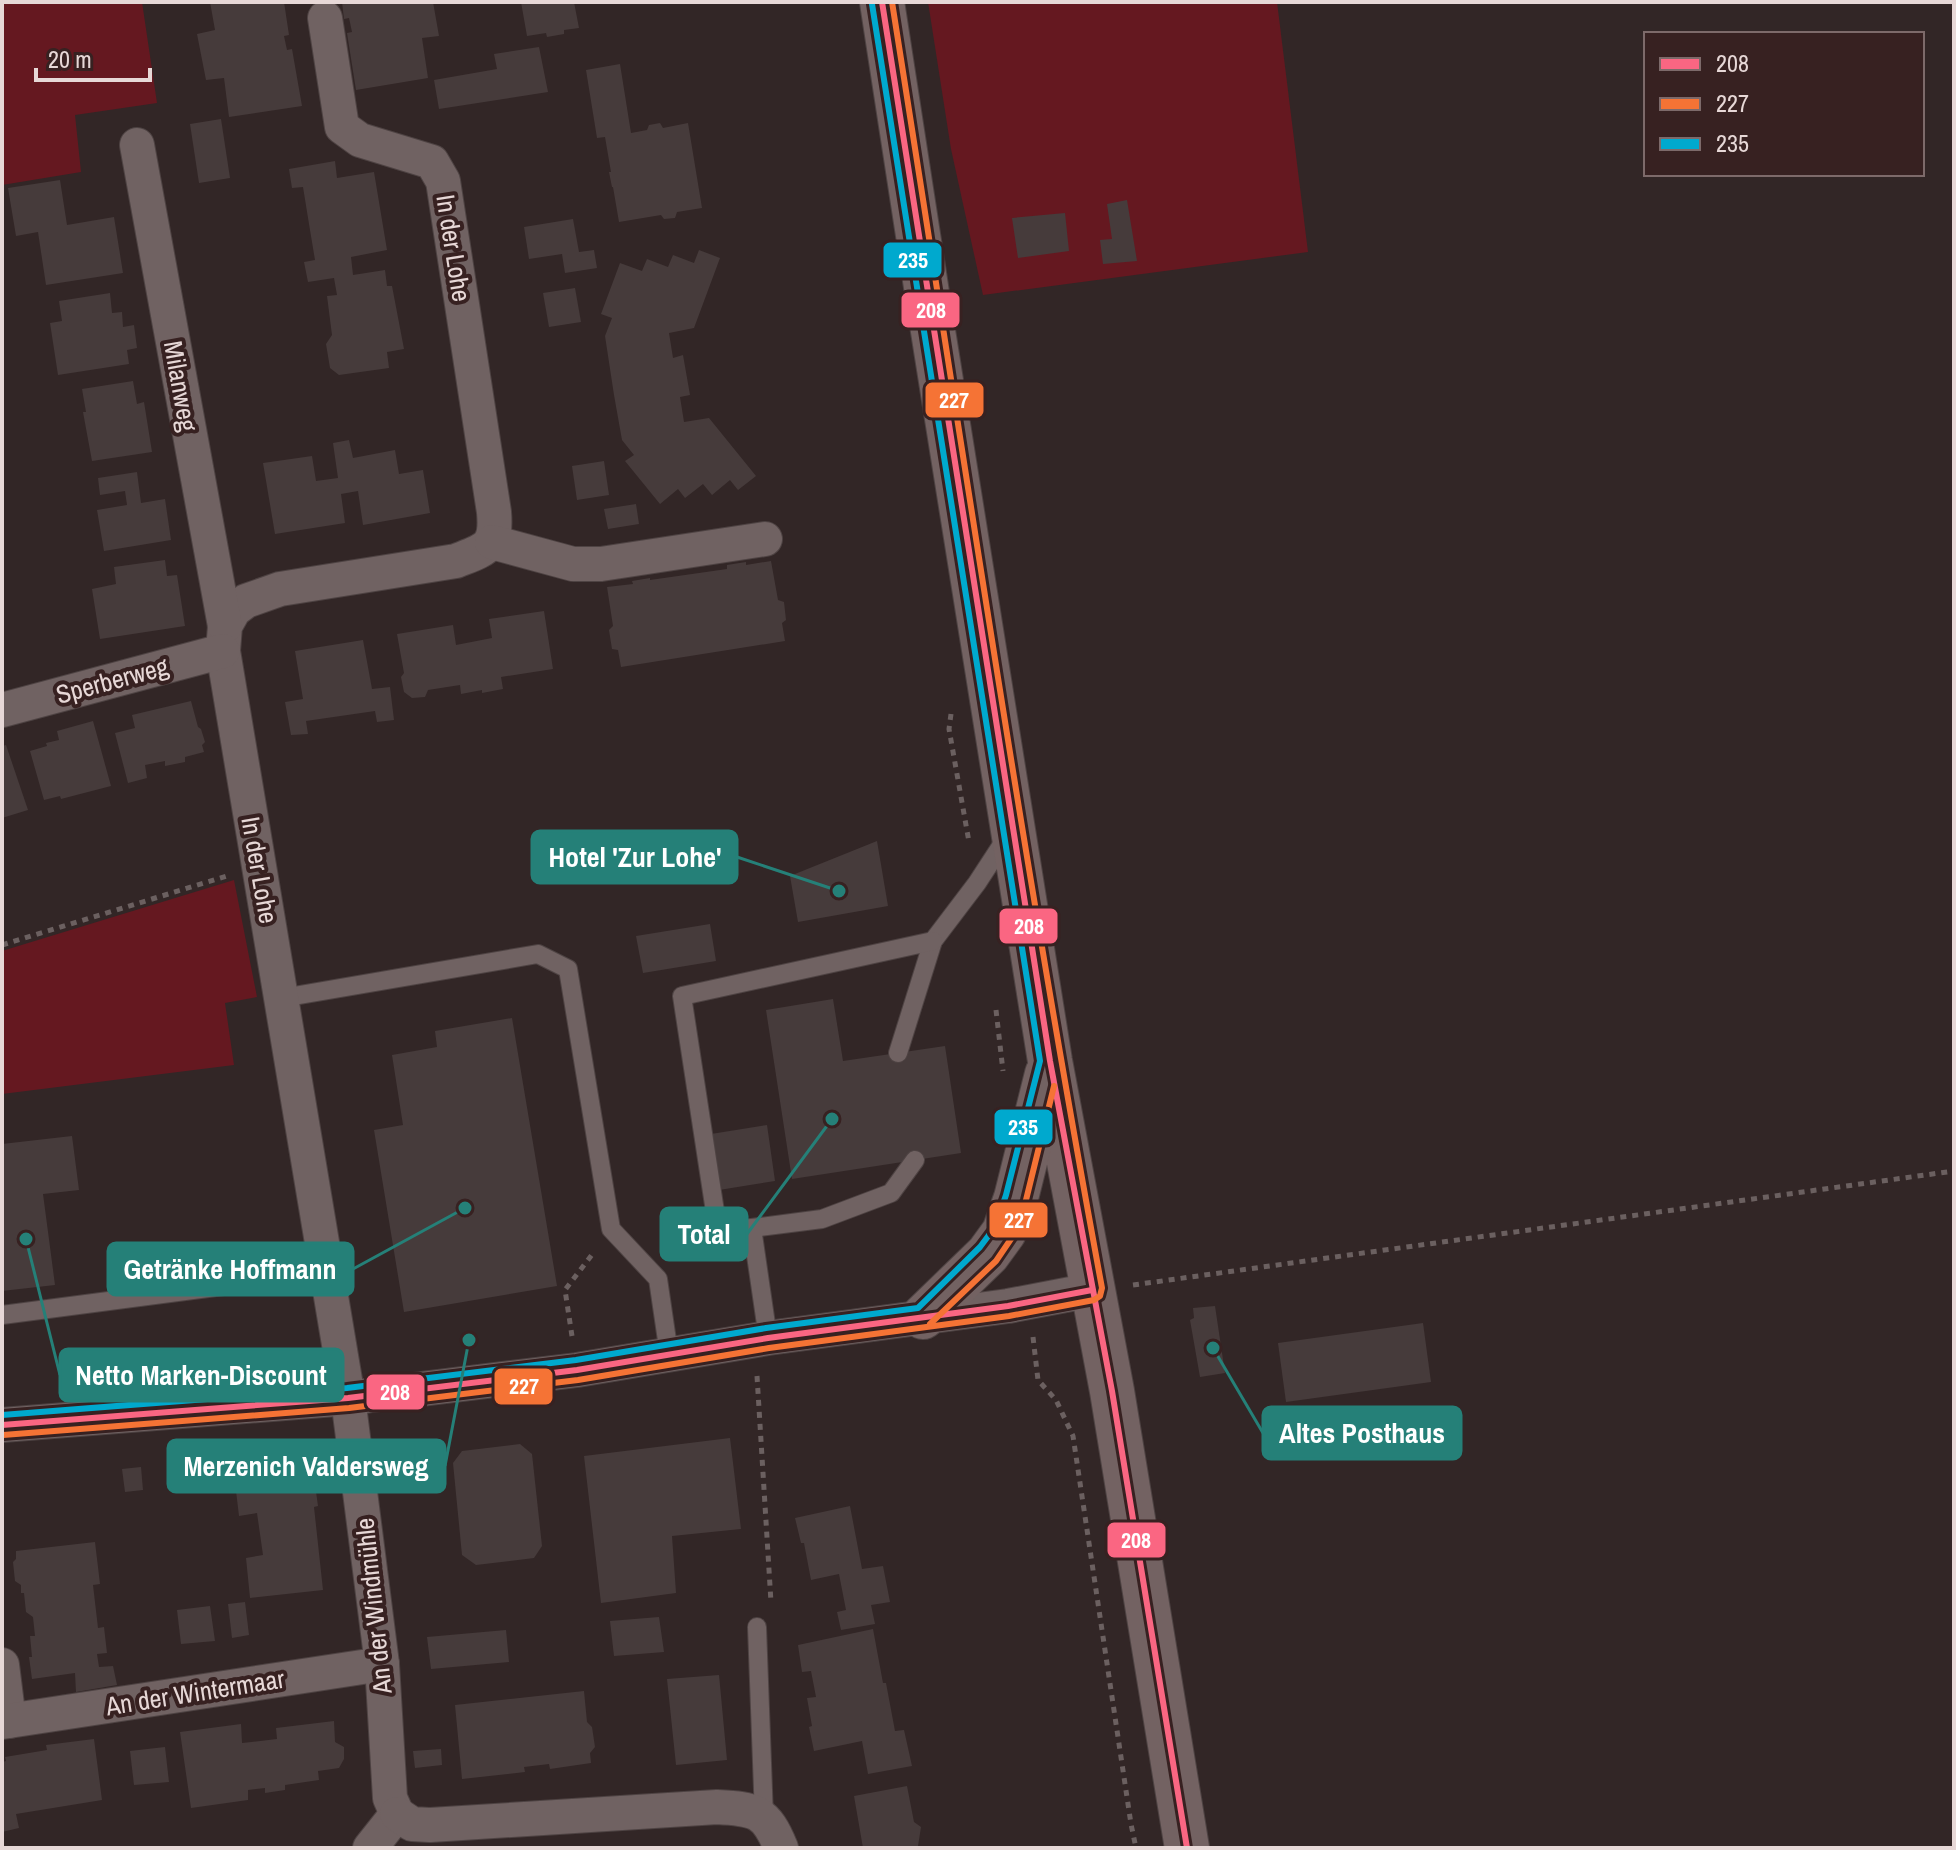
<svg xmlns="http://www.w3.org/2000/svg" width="1956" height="1850" viewBox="0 0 1956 1850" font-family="'Archivo Narrow',sans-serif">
<rect width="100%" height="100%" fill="#322626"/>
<g fill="#651820">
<path d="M 2,2 L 142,2 L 157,103 L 75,115 L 81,172 L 2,185 Z"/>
<path d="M 928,2 L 1277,2 L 1308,252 L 983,295 L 951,149 Z"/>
<path d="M 234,880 L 257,997 L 225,1003 L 234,1065 L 2,1094 L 2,951 Z"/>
</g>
<g fill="#463b3b">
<path d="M 210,2 L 284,2 L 289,35 L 284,36 L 287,50 L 292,49 L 302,106 L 229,117 L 224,78 L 206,80 L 197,34 L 215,30 Z"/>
<path d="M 342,2 L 433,2 L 439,36 L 422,38 L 428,78 L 356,90 L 347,33 L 352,32 L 349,18 L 344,19 Z"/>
<path d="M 521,2 L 574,2 L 579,28 L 564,30 L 564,34 L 547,37 L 546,33 L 527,36 Z"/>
<path d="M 539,47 L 548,92 L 439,109 L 434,80 L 497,69 L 494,54 Z"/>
<path d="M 620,64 L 631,133 L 647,130 L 649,125 L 660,123 L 663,128 L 688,123 L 702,208 L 677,212 L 675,218 L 664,219 L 661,215 L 619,222 L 613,187 L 612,187 L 609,172 L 611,172 L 605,137 L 597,138 L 586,70 Z"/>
<path d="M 221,119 L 230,178 L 199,183 L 190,124 Z"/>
<path d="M 335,161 L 337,178 L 374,172 L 387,250 L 351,257 L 353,275 L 385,270 L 387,286 L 392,286 L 404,349 L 387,352 L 389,368 L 339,375 L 330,368 L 326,344 L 332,335 L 327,296 L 337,295 L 334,278 L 308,282 L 304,262 L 315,260 L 309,224 L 303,187 L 292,188 L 289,169 Z"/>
<path d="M 60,180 L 67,225 L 114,217 L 123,273 L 46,285 L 38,232 L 16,236 L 8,188 Z"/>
<path d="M 1127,200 L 1137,261 L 1103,264 L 1100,240 L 1112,239 L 1107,204 Z"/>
<path d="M 1065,213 L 1069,251 L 1018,258 L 1012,218 Z"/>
<path d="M 573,219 L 579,252 L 594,250 L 597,268 L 565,273 L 562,254 L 529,259 L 524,227 Z"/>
<path d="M 699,250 L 720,258 L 694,328 L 669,333 L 673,358 L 683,355 L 690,395 L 680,397 L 684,422 L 709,418 L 756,476 L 738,490 L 730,480 L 712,495 L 703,484 L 685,498 L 678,489 L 660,504 L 625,461 L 634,455 L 622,440 L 614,395 L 605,336 L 612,318 L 601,314 L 620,263 L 642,271 L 647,259 L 668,267 L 673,255 L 694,263 Z"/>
<path d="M 575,288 L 581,322 L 549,327 L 543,293 Z"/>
<path d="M 110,293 L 112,313 L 122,312 L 123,327 L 134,325 L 137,348 L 127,350 L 129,364 L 58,375 L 50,323 L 62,321 L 59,301 Z"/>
<path d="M 133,381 L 137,404 L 144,402 L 152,452 L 92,461 L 83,412 L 86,412 L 82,389 Z"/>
<path d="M 349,440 L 353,458 L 395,450 L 399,474 L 423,470 L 430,513 L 363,525 L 358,491 L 341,494 L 345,523 L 275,534 L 263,463 L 312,456 L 316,481 L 338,478 L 333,443 Z"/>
<path d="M 604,461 L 609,495 L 577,500 L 572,466 Z"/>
<path d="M 137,472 L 141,503 L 165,499 L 171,540 L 104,551 L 97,510 L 127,505 L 125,491 L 100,495 L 98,478 Z"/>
<path d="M 636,504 L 639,524 L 608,529 L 604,509 Z"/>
<path d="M 165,560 L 167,576 L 177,575 L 185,626 L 100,639 L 92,589 L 116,584 L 114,567 Z"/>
<path d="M 771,561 L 778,600 L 784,602 L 786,620 L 782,623 L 785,641 L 621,667 L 618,650 L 612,649 L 609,630 L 613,626 L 607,587 L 633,584 L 632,581 L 650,578 L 650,580 L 727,569 L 727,565 L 746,562 L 746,565 Z"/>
<path d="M 544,611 L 553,669 L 501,677 L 503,689 L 482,693 L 482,690 L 461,694 L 460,685 L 428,690 L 425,697 L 412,698 L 404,692 L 401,677 L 404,673 L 397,634 L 453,625 L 456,645 L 492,638 L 489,619 Z"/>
<path d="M 363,640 L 372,689 L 390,687 L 394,720 L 377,722 L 375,711 L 306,721 L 308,734 L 291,735 L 285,702 L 303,699 L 295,651 Z"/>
<path d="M 191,701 L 198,727 L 201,729 L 205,742 L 202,745 L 204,752 L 185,757 L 185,762 L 165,766 L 165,761 L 145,765 L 147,778 L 128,783 L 115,733 L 135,728 L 132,715 Z"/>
<path d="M 93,721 L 111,786 L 61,799 L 60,796 L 44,800 L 30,751 L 47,746 L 46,743 L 59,740 L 57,731 Z"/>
<path d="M 6,745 L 28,810 L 2,818 L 2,746 Z"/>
<path d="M 877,841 L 888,906 L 798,922 L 790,876 Z"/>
<path d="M 710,924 L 716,961 L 643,973 L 636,936 Z"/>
<path d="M 833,999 L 843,1061 L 945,1046 L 961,1153 L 792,1179 L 766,1010 Z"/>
<path d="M 512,1018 L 557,1286 L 404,1312 L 374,1130 L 403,1125 L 392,1055 L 437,1047 L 435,1031 Z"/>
<path d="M 767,1125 L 775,1181 L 719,1190 L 711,1134 Z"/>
<path d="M 72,1136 L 79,1190 L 43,1194 L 55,1285 L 2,1291 L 2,1144 Z"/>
<path d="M 1215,1306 L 1225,1373 L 1200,1377 L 1190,1320 L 1194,1318 L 1193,1308 Z"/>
<path d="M 1423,1323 L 1431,1382 L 1286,1402 L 1278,1343 Z"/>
<path d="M 730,1438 L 741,1529 L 672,1536 L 676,1593 L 601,1603 L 584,1456 Z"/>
<path d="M 520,1444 L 532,1454 L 542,1546 L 534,1558 L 476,1565 L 462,1555 L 453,1463 L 462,1451 Z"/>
<path d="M 259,1453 L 261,1469 L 312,1463 L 318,1506 L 314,1507 L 323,1590 L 250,1598 L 246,1558 L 263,1555 L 257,1513 L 239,1516 L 234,1474 L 214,1475 L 212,1458 Z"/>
<path d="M 141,1467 L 143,1490 L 125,1492 L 122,1469 Z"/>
<path d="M 850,1506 L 862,1569 L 883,1566 L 890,1602 L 871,1605 L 875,1624 L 841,1630 L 837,1612 L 846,1610 L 839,1574 L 811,1580 L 804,1543 L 801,1543 L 795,1518 Z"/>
<path d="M 95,1542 L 100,1584 L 93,1585 L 98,1628 L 104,1627 L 107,1653 L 97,1654 L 99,1667 L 113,1666 L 117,1685 L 76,1692 L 75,1673 L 32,1679 L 29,1657 L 32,1657 L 30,1636 L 35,1636 L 33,1617 L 26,1612 L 24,1593 L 21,1593 L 21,1585 L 15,1581 L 13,1562 L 16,1559 L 16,1551 Z"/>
<path d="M 245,1602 L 249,1635 L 232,1638 L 228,1604 Z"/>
<path d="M 210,1606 L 215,1641 L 181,1644 L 177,1610 Z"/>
<path d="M 659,1617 L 664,1652 L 614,1656 L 610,1621 Z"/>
<path d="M 873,1629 L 883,1683 L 886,1683 L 895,1731 L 904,1730 L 912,1766 L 868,1774 L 862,1741 L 814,1751 L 809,1727 L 812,1726 L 807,1698 L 816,1697 L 811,1671 L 802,1672 L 798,1645 Z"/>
<path d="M 506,1630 L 509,1662 L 431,1669 L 427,1637 Z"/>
<path d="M 719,1675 L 727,1760 L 676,1765 L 667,1679 Z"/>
<path d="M 584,1691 L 587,1722 L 592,1727 L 595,1747 L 590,1753 L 591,1763 L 550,1769 L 549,1764 L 524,1767 L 525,1772 L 462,1779 L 455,1705 Z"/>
<path d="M 334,1721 L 335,1742 L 344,1747 L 344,1759 L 339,1768 L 318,1771 L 319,1780 L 285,1785 L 285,1790 L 265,1793 L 265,1788 L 248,1790 L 248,1800 L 191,1808 L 180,1732 L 241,1724 L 242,1743 L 277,1739 L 276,1728 Z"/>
<path d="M 94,1739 L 102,1800 L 16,1814 L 19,1828 L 2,1832 L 2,1762 L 6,1761 L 5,1757 L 47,1750 L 46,1745 Z"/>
<path d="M 165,1747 L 169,1782 L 134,1785 L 130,1751 Z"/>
<path d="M 441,1749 L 442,1765 L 415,1768 L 413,1751 Z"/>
<path d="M 907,1786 L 914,1822 L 921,1827 L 918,1846 L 906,1848 L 863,1848 L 854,1796 Z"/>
</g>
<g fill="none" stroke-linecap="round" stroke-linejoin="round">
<defs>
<g id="service">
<path d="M 282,998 L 538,954 L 568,969 L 611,1229 L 658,1279 L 669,1354"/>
<path d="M 898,1053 L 933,941 L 977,883 L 1007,837"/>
<path d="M 752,1228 L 718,1231 L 682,996 L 933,941"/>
<path d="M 2,1315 L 231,1285 L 328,1276"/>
<path d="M 768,1338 L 752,1228 L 822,1219 L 891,1193 L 915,1160"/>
<path d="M 757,1627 L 764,1817"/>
</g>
<g id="minor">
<path d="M 325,18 L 342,127 L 360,140 L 432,162 L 443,181 L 494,512 C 497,548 486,549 456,561 L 280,589 L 246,601 L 234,610 L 225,626 L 223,651 L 348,1398 L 382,1664 L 390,1798 L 397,1814 L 370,1848"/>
<path d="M 137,145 L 225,626"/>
<path d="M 492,542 L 573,564 L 601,564 L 765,539"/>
<path d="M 2,710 L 223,651"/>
<path d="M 2,1425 L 348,1398 L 577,1370 L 768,1338 L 1008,1306 L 1092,1290"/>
<path d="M 2,1665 L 9,1721"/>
<path d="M 2,1722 L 382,1664"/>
<path d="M 397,1814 L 412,1824 L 430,1825 L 717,1807 C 756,1809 766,1811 781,1848"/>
</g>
<g id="primary">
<path d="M 882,2 L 929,306 L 1050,1061 L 1112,1391 L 1187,1848"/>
<path d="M 923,1317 L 988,1254 L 1004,1232 L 1016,1198 L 1047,1074"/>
</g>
</defs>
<use href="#service" stroke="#4e4343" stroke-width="20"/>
<use href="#minor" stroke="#4e4343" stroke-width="36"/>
<use href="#primary" stroke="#4e4343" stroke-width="46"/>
<g stroke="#6b6060" stroke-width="5" stroke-dasharray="6 6" stroke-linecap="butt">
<path d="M 951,714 L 949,729 L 969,842"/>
<path d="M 2,945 L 227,876"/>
<path d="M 996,1010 L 1003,1071"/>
<path d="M 1133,1285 L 1954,1171"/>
<path d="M 572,1336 L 565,1290 L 594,1252"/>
<path d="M 1033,1337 L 1038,1380 L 1056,1400 L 1073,1436 L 1131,1824 L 1136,1848"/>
<path d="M 757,1376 L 771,1602"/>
</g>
<use href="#service" stroke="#706262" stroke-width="18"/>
<use href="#minor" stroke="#706262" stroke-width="34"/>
<use href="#primary" stroke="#736262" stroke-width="44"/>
<defs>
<g id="bus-1">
<path d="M 882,2 L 1050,1061 L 1112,1391 L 1187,1848"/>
<path d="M 2,1425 L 348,1398 L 577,1370 L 768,1338 L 1008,1306 L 1092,1290"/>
</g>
<g id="bus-2">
<path d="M 930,1324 L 996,1261 L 1013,1236 L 1026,1200 L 1054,1086"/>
<path d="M 3,1435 L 349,1408 L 578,1380 L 769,1348 L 1009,1316 L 1094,1300 L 1100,1296 L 1102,1288 C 1023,861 960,431 892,2"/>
</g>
<path id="bus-3" d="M 2,1415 L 347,1388 L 576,1360 L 766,1328 L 918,1308 L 980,1247 L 995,1227 L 1006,1195 L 1040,1061 L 872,4"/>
</defs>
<use href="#bus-1" stroke="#372121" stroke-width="12"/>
<use href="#bus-2" stroke="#372121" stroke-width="12"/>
<use href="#bus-3" stroke="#372121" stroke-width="12"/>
<use href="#bus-1" stroke="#fa6682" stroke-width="6"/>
<use href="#bus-2" stroke="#f57335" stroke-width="6"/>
<use href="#bus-3" stroke="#00a9ce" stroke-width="6"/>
</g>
<g text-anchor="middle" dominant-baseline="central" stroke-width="8" stroke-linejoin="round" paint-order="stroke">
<g font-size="26" fill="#e7d8d7" stroke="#372121">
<text transform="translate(454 248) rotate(81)">In der Lohe</text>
<text transform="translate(181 386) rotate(80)">Milanweg</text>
<text transform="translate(112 680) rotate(-15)">Sperberweg</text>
<text transform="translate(260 870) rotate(80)">In der Lohe</text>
<text transform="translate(373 1606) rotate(-96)">An der Windmühle</text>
<text transform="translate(195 1692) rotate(-9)">An der Wintermaar</text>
</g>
</g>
<path fill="none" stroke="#258078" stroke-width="3" d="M839 891L737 857M832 1119L747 1234M465 1208L353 1269M26 1239L60 1375M1213 1348L1263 1433M469 1340L445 1466"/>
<g fill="#258078" stroke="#372121" stroke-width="3">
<circle cx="839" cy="891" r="8"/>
<circle cx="832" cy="1119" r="8"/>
<circle cx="465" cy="1208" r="8"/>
<circle cx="26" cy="1239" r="8"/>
<circle cx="1213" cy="1348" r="8"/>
<circle cx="469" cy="1340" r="8"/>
</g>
<g fill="#258078" stroke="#258078" stroke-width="3">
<rect x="532" y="831" width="205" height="52" rx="8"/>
<rect x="661" y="1208" width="86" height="52" rx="8"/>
<rect x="108" y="1243" width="245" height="52" rx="8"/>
<rect x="60" y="1349" width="283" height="52" rx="8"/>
<rect x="1263" y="1407" width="198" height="52" rx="8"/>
<rect x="168" y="1440" width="277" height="52" rx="8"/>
</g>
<g font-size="28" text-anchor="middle" font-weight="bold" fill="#fff">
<text x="635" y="867">Hotel 'Zur Lohe'</text>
<text x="704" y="1244">Total</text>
<text x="230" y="1279">Getränke Hoffmann</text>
<text x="201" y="1385">Netto Marken-Discount</text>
<text x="1362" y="1443">Altes Posthaus</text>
<text x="306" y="1476">Merzenich Valdersweg</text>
</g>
<g stroke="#372121" stroke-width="3">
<rect x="882" y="241" width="61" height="38" rx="8" fill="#00a9ce"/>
<rect x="900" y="291" width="61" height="38" rx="8" fill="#fa6682"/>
<rect x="924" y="381" width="61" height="38" rx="8" fill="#f57335"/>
<rect x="998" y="907" width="61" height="38" rx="8" fill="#fa6682"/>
<rect x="993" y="1108" width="61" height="38" rx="8" fill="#00a9ce"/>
<rect x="988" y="1201" width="61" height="38" rx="8" fill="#f57335"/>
<rect x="493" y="1367" width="61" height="39" rx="8" fill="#f57335"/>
<rect x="365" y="1373" width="61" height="38" rx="8" fill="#fa6682"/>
<rect x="1106" y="1521" width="61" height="38" rx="8" fill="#fa6682"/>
</g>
<g font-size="22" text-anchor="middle" font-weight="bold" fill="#fff">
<text x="913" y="268">235</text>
<text x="931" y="318">208</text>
<text x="954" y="408">227</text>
<text x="1029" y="934">208</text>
<text x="1023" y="1135">235</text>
<text x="1019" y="1228">227</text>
<text x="524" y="1394">227</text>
<text x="395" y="1400">208</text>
<text x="1136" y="1548">208</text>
</g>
<rect width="1956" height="1850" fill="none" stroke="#e7d8d7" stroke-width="8"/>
<rect x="1644" y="32" width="280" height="144" fill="#372121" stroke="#7d6a6a" stroke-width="2"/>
<rect x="1660" y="58" width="40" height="12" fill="#fa6682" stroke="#7d6a6a" stroke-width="2"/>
<text x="1716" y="72" font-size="24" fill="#e7d8d7">208</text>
<rect x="1660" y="98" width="40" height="12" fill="#f57335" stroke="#7d6a6a" stroke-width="2"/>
<text x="1716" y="112" font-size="24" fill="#e7d8d7">227</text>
<rect x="1660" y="138" width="40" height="12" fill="#00a9ce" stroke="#7d6a6a" stroke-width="2"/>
<text x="1716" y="152" font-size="24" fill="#e7d8d7">235</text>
<path d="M36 68v12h114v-12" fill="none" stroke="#e7d8d7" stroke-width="4"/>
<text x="48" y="68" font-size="24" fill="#e7d8d7" stroke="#372121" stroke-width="6" paint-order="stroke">20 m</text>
</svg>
